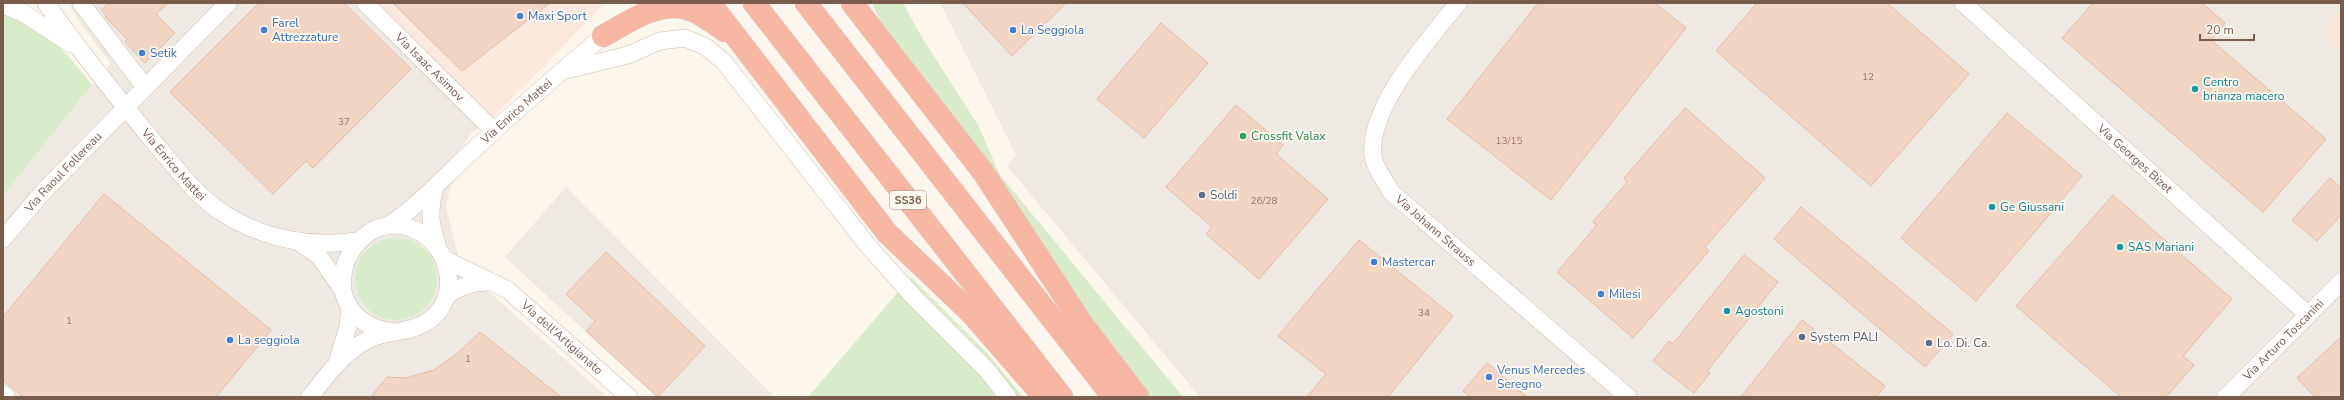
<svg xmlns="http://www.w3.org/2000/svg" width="2344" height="400" viewBox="0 0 2344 400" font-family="'Nunito Sans',sans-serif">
<rect width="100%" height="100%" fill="#fdf6ec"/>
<path fill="#f5e8da" d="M 2341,7 L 2341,54 L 2320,32 Z"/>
<path fill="#fde8e0" d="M 375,3 L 605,3 L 491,120 Z"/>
<g fill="#efe9e4">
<path d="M 69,3 L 375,3 L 491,120 L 471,133 L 457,155 L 446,207 L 468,295 L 486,289 L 607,397 L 3,397 L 3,196 L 110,63 L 81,24 Z"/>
<path d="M 940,3 L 2341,3 L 2341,7 L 2320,32 L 2341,54 L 2341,397 L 1200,397 L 1007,166 L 1016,155 Z"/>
<path d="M 566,187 L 775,397 L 656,397 L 505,257 Z"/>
</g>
<g fill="#d8ecc9">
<path d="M 872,3 L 903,3 L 921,36 L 978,125 L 1000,175 L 1183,397 L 1145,397 L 880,21 Z"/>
<path d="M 3,13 C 39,20 70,57 92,85 L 3,196 Z"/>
<circle cx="396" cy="279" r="41"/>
<path d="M 911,277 L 988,354 L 1023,397 L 808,397 Z"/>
</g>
<g fill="#f3d5c3" stroke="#e6bba3">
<path d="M 109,3 L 168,3 L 156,14 L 175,33 L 145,63 L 125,42 L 127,39 L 105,17 L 107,16 L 101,10 Z"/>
<path d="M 259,3 L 344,3 L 411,69 L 313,168 L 306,161 L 273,194 L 170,92 Z"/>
<path d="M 393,3 L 550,3 L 462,71 Z"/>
<path d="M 963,3 L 1066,3 L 1012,56 Z"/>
<path d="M 1538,3 L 1655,3 L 1686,28 L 1551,200 L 1447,119 Z"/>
<path d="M 1757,3 L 1887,3 L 1969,74 L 1871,186 L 1716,51 Z"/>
<path d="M 2093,3 L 2202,3 L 2225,23 L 2211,40 L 2326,139 L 2263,212 L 2062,38 Z"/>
<path d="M 1161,23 L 1208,63 L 1144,138 L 1097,99 Z"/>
<path d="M 1236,105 L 1283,145 L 1276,154 L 1328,199 L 1259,279 L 1206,234 L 1212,227 L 1166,187 Z"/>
<path d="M 1685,108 L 1765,178 L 1705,247 L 1709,251 L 1633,338 L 1557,272 L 1597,225 L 1593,222 L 1627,182 L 1624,178 Z"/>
<path d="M 2007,113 L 2082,176 L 1976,301 L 1901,238 Z"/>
<path d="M 2330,178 L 2341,188 L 2341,215 L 2317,241 L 2292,220 Z"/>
<path d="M 104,194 L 271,330 L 216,397 L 23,397 L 3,380 L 3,317 Z"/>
<path d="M 2113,195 L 2232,299 L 2183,356 L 2194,365 L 2166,397 L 2121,397 L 2016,306 Z"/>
<path d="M 1801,207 L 1953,334 L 1925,367 L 1774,239 Z"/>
<path d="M 1359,240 L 1453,316 L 1388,397 L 1307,397 L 1326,374 L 1278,336 Z"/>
<path d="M 606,252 L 705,346 L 658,397 L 586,331 L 595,321 L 566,294 Z"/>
<path d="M 1744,255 L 1778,282 L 1707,371 L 1710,373 L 1694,393 L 1653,361 L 1669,341 L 1673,344 Z"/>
<path d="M 1802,320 L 1885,386 L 1876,397 L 1741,397 Z"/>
<path d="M 480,332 L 561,397 L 371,397 L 387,377 L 406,378 L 434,370 L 459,352 Z"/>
<path d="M 2341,337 L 2341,397 L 2315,397 L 2297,378 Z"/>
<path d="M 1487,363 L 1527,397 L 1471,397 L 1463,391 Z"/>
</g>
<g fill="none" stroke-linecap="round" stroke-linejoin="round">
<defs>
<g id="minor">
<path id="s1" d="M 46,3 C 81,53 119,100 158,147 C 178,171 199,199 226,215 C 265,239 312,248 357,241"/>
<path d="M 81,3 L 145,87"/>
<path id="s2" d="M 365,3 L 494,131"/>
<path id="s3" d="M 1458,3 C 1429,40 1368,106 1373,156 C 1374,167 1386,181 1391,192 L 1628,397"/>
<path id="s4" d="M 1963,3 L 2307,314"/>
<path d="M 3,5 L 23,13 L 71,44"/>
<path d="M 562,71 L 628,55 L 660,41 L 685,38 L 706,47 L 724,62 L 869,247 L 912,295 L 986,369 L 1008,397"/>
<path d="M 434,190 C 429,213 430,223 437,244"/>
<path id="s5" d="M 389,225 C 419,205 442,179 468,155 C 512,114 557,75 603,36"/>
<path id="s6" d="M 3,239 L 42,193 L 228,3"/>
<path d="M 300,243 L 319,256 L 342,289"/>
<path id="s7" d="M 446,260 L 508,290 L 629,397"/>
<path d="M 447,295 C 461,286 473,282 490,282"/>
<path d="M 337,363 L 348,327 L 350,308"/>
<path d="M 3,394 L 6,397"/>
<path d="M 310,397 C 326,376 343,353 367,340 C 385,330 407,334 425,323 C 464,300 451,244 413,229 C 401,223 382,224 370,232 C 340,252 330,298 363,321 C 372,328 382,330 394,332"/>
<path id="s8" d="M 2226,397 L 2341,282"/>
</g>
<g id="highway">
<path d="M 710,3 L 887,233 L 971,313 L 1044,397"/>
<path d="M 754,3 L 1062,397"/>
<path d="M 806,3 L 1113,397"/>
<path d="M 852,3 L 983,172 L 1083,325 L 1138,397"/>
<path d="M 603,36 C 627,23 655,2 684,8 C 699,11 713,23 725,31"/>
</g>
</defs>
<use href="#minor" stroke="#d1beb0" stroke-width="18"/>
<use href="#highway" stroke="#dad1cd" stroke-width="23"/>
<use href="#minor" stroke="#fff" stroke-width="17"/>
<use href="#highway" stroke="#f7b7a3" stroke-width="22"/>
</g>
<g fill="#3f7fe0" stroke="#fffaf3" stroke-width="1.5">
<circle cx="520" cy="16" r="4"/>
<circle cx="264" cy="30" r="4"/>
<circle cx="1013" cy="30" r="4"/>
<circle cx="142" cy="53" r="4"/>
<circle cx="1374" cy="262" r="4"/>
<circle cx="1601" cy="294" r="4"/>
<circle cx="230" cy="340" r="4"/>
<circle cx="1489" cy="377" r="4"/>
</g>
<g fill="#0f9aa8" stroke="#fffaf3" stroke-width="1.5">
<circle cx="2195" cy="89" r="4"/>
<circle cx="1992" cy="207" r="4"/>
<circle cx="2120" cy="247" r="4"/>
<circle cx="1727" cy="311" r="4"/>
</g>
<circle fill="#2e9e5b" stroke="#fffaf3" stroke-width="1.5" cx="1243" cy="136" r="4"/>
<g fill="#5c6f8a" stroke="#fffaf3" stroke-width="1.5">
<circle cx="1202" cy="195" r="4"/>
<circle cx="1802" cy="337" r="4"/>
<circle cx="1929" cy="343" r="4"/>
</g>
<g text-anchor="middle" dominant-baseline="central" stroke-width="3.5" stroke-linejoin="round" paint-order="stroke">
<g font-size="10" fill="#987a6a">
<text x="1868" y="77">12</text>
<text x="344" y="122">37</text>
<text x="1509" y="141">13/15</text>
<text x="1264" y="201">26/28</text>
<text x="1424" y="313">34</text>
<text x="69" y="321">1</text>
<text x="468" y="359">1</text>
</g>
<rect fill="#fffaf3" stroke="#a28b7f" stroke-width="1" x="890" y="191" width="36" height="18" rx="3"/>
<g font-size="11" font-weight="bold" fill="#7a5c4d">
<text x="908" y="200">SS36</text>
</g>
<g font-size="12" fill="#366cbe" stroke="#fffaf3" text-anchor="start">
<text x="528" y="16">Maxi Sport</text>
<text x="272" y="23">Farel<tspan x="272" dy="14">Attrezzature</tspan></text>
<text x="1021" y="30">La Seggiola</text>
<text x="150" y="53">Setik</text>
<text x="1382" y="262">Mastercar</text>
<text x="1609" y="294">Milesi</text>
<text x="238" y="340">La seggiola</text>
<text x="1497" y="370">Venus Mercedes<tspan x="1497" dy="14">Seregno</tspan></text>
</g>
<g font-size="12" fill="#7a5c4d" stroke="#fffaf3">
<text stroke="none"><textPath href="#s2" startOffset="91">Via Isaac Asimov</textPath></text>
<text stroke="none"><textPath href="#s5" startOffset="171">Via Enrico Mattei</textPath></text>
<text stroke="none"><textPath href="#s4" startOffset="232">Via Georges Bizet</textPath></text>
<text stroke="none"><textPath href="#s1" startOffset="206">Via Enrico Mattei</textPath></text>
<text stroke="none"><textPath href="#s6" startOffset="90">Via Raoul Follereau</textPath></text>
<text stroke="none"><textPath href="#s3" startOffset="278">Via Johann Strauss</textPath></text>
<text stroke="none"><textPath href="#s7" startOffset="141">Via dell'Artigianato</textPath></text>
<text stroke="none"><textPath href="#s8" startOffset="81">Via Arturo Toscanini</textPath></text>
</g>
<g font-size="12" fill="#0d838f" stroke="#fffaf3" text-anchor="start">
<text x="2203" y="82">Centro<tspan x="2203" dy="14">brianza macero</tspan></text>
<text x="2000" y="207">Ge Giussani</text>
<text x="2128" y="247">SAS Mariani</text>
<text x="1735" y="311">Agostoni</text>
</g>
<g font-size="12" fill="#27864d" stroke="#fffaf3" text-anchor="start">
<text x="1251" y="136">Crossfit Valax</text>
</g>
<g font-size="12" fill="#4e5e75" stroke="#fffaf3" text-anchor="start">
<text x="1210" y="195">Soldi</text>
<text x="1810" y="337">System PALI</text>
<text x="1937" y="343">Lo. Di. Ca.</text>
</g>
</g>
<rect width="2344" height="400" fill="none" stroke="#7a5c4d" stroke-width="8"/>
<path d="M2200 34v6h54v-6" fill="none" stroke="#7a5c4d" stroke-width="2"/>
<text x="2206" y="34" font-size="12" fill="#7a5c4d" stroke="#fffaf3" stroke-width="3" paint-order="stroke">20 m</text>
</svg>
